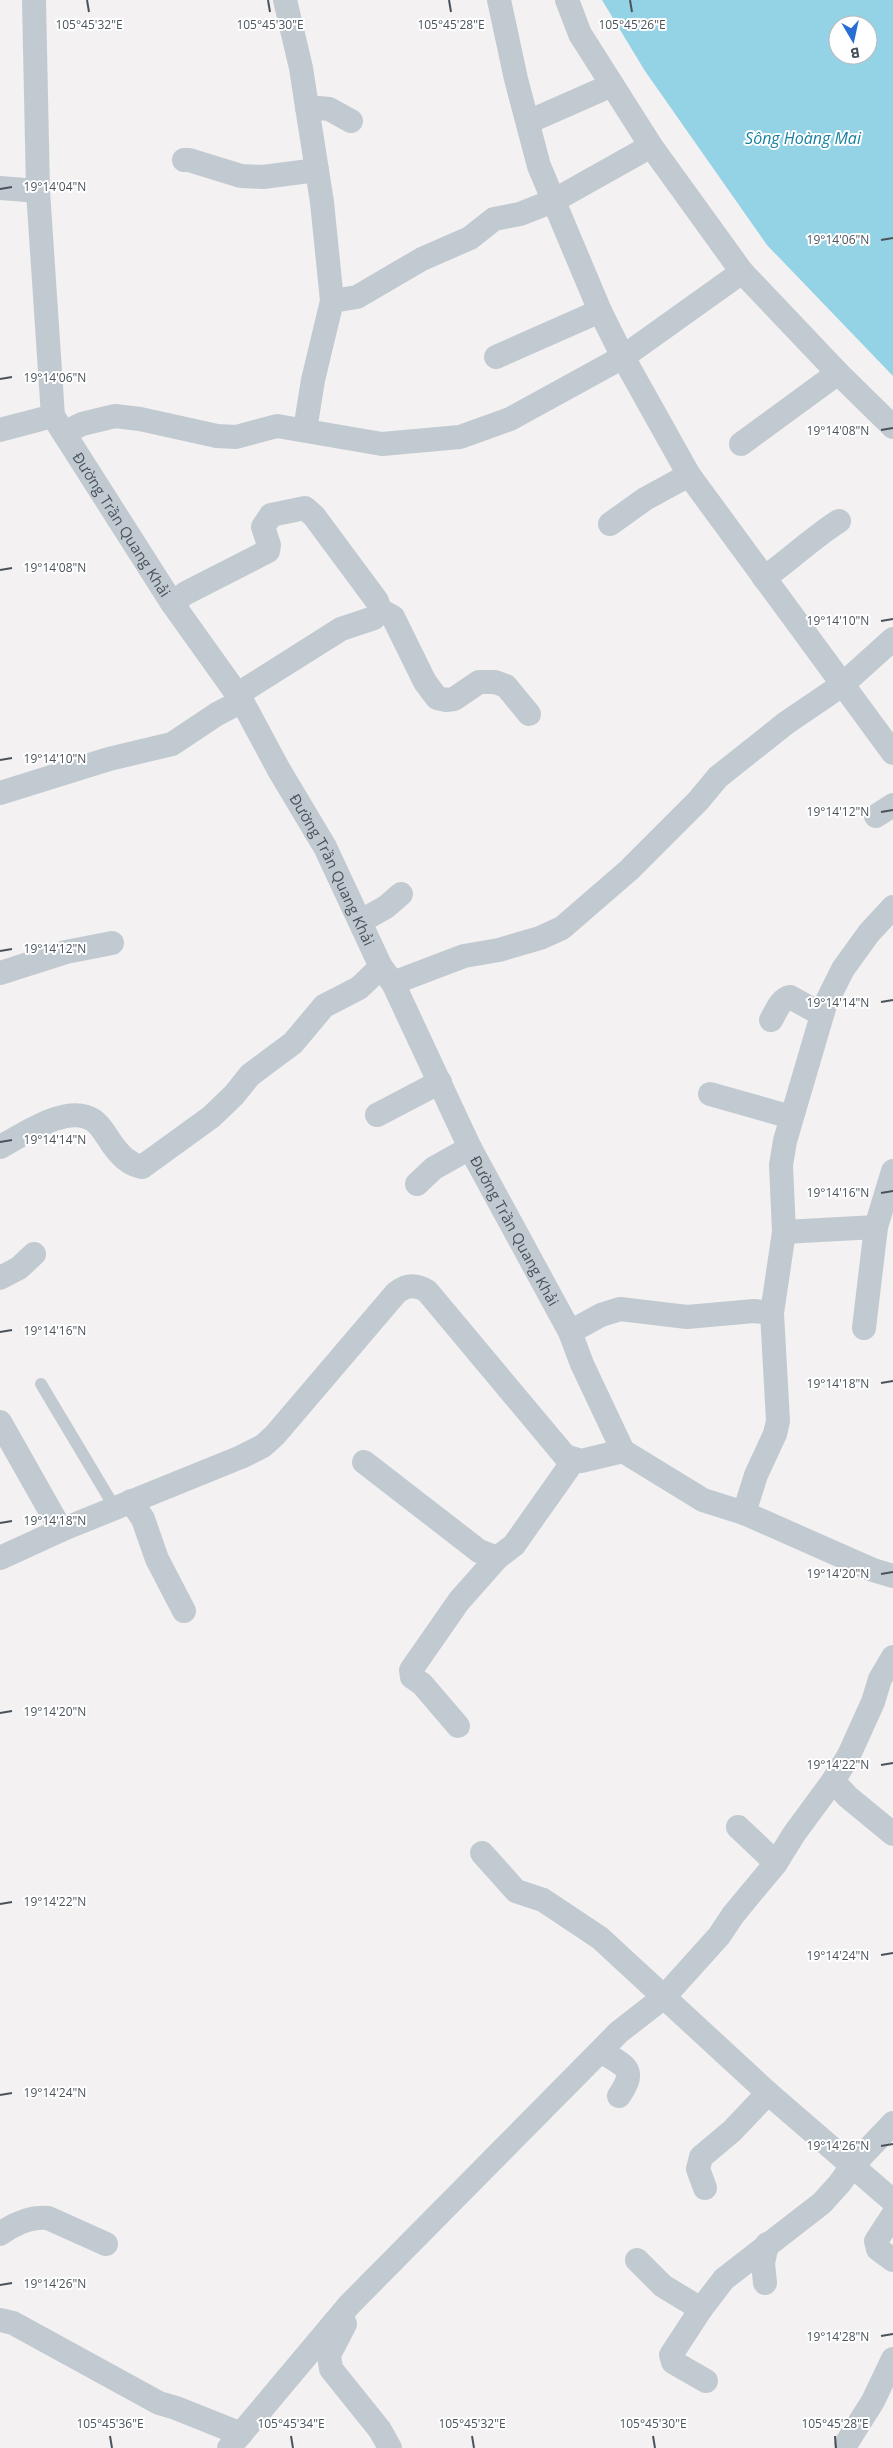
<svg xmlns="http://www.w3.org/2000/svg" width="893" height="2448" viewBox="0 0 893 2448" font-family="'Open Sans',sans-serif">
<rect width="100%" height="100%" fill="#f3f1f1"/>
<path fill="#94d2e5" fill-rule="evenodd" d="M 602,0 L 893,0 L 893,376 L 767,245 L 645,71 ZM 838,25 L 868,25 L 868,55 L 838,55 Z"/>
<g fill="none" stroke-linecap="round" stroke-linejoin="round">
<path stroke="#c2cad1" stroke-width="12" d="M 41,1384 L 115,1508"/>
<g stroke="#c2cad1" stroke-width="24">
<path id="s1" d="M 34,0 L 38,191 L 53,416 L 172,603 L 242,701 L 279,770 L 325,847 L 381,967 L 393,983 L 470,1148 L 570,1332 L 582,1364 L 623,1451 L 703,1500 L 744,1513 L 873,1570 L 893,1576"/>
<path d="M 285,0 L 301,68 L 307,107 L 322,202 L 332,301 L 313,380 L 305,430"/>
<path d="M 499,0 L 516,79 L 539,166 L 600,311 L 623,357 L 689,475 L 893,753"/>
<path d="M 567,0 L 580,34 L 651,146 L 742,272 L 838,373 L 893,427"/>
<path d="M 307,107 L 329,109 L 351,121"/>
<path d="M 528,122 L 612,85"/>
<path d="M 184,160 L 189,160 L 241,176 L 263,177 L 317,170"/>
<path d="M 0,188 L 38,191"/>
<path d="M 332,301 L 357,297 L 422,259 L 470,238 L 494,219 L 520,214 L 553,201 L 651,146"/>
<path d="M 496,357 L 600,311"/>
<path d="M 0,430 L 53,416"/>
<path d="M 64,433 L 82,424 L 115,416 L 140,419 L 217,436 L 236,437 L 277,426 L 382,444 L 460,437 L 510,419 L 623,357 L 742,272"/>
<path d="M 741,444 L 838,373"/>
<path d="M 610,524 L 645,499 L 689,475"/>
<path d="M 764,578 C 790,560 812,538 839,521"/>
<path d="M 172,603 L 186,593 L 268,551 L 269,545 L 263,527 L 271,515 L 305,508 L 314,516 L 377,601 L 380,610 L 374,618 L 341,629 L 238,694"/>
<path d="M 380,610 L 393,617 L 425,682 L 437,698 L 446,700 L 454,699 L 479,682 L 495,682 L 506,686 L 529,714"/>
<path d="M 0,793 L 109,759 L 172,744 L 217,714 L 242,701"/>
<path d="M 876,816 L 893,805"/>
<path d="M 361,921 L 386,907 L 401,894"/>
<path d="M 0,973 L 66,952 L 112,943"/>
<path d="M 393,983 L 464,956 L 499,950 L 540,938 L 562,928 L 629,870 L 698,801 L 718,777 L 786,723 L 842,685 L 893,639"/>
<path d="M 771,1020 C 776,1012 780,999 790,997 L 821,1014"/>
<path d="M 710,1094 L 791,1117"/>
<path d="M 377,1115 L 440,1082"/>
<path d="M 0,1147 C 23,1135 67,1103 93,1120 C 101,1125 107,1137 112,1144 C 120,1155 128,1164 142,1167 L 211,1117 L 234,1095 L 250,1075 L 293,1043 L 324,1006 L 359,988 L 381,967"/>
<path d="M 417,1184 L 434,1168 L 470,1148"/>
<path d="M 784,1232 L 876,1227 L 893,1171"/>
<path d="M 0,1278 L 19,1268 L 34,1254"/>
<path d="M 864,1328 L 876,1227"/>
<path d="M 570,1332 L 601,1315 L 620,1309 L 687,1317 L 754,1311 L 772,1313"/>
<path d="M 0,1422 L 61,1530"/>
<path d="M 364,1462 L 479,1551 L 497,1558 L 514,1545 L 574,1460"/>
<path d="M 131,1501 L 143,1519 L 157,1559 L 184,1611"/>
<path d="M 744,1513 L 756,1475 L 775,1434 L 778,1421 L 772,1313 L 784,1232 L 781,1165 L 785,1141 L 825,1005 L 843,969 L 869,933 L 893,907"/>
<path d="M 0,1558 L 61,1530 L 241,1457 L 263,1446 L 275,1435 L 396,1293 C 406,1285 416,1284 427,1291 L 565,1456 L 581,1461 L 623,1451"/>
<path d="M 458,1726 L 422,1684 L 412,1677 L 411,1670 L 459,1601 L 497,1558"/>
<path d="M 833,1781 L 848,1797 L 893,1834"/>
<path d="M 738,1827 L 776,1863"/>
<path d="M 482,1853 L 516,1891 L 543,1900 L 600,1938 L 768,2093 L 893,2201"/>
<path d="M 601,2051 C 625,2067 638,2068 619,2096"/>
<path d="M 705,2188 L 698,2169 L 701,2157 L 732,2131 L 768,2093"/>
<path d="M 893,2215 L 876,2241 L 878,2249 L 893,2260"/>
<path d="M 0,2234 C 14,2224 31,2216 48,2218 L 106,2244"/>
<path d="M 637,2260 L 663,2286 L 701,2309"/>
<path d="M 765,2283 L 763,2263 L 767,2244"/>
<path d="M 0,2320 L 13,2323 L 159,2403 L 176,2408 L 241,2434"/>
<path d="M 345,2324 L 329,2355 L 331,2369 L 380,2430 L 390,2448"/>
<path d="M 706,2381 L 673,2362 L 671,2355 L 701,2309 L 724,2279 L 822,2203 L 840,2183 L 852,2166 L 893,2123"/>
<path d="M 846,2444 L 873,2401 L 893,2359"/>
<path d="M 229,2448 L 349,2305 L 619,2032 L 664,1997 L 719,1936 L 733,1915 L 776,1863 L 794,1834 L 833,1781 L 849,1755 L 873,1702 L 880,1679 L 893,1657"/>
</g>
</g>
<path fill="none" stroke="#4a535c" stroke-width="2" d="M 87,0 L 89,12M 268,0 L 270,12M 449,0 L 451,12M 630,0 L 632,12M 0,189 L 12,187M 881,240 L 893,238M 0,379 L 12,377M 881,430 L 893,428M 0,570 L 12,568M 881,621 L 893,619M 0,760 L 12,758M 881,812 L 893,810M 0,951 L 12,949M 881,1002 L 893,1000M 0,1142 L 12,1140M 881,1193 L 893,1191M 0,1332 L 12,1330M 881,1383 L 893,1381M 0,1523 L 12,1521M 881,1574 L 893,1572M 0,1713 L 12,1711M 881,1765 L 893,1763M 0,1904 L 12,1902M 881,1955 L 893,1953M 0,2095 L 12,2093M 881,2146 L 893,2144M 0,2285 L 12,2283M 881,2336 L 893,2334M 110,2436 L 112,2448M 291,2436 L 293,2448M 472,2436 L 474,2448M 653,2436 L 655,2448M 835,2436 L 836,2448"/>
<g text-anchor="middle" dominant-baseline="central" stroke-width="4" stroke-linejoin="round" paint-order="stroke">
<g font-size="15" fill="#4a535c" stroke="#fff">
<text stroke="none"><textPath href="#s1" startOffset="545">Đường Trần Quang Khải</textPath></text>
<text stroke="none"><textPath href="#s1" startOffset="950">Đường Trần Quang Khải</textPath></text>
<text stroke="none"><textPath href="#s1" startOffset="1355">Đường Trần Quang Khải</textPath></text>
</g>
<g font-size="16" font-style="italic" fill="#1980a0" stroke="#fff">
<text x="803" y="138">Sông Hoàng Mai</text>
</g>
</g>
<g font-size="12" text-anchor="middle" fill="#4a535c" stroke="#fff" stroke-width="4" stroke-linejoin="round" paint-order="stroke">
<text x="89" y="29">105°45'32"E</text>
<text x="270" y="29">105°45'30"E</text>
<text x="451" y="29">105°45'28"E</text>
<text x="632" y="29">105°45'26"E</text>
<text x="55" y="191">19°14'04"N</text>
<text x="838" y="244">19°14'06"N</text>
<text x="55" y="382">19°14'06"N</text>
<text x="838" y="435">19°14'08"N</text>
<text x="55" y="572">19°14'08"N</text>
<text x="838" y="625">19°14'10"N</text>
<text x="55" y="763">19°14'10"N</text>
<text x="838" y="816">19°14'12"N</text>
<text x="55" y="953">19°14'12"N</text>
<text x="838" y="1007">19°14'14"N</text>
<text x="55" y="1144">19°14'14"N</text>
<text x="838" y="1197">19°14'16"N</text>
<text x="55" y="1335">19°14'16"N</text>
<text x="838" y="1388">19°14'18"N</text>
<text x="55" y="1525">19°14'18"N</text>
<text x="838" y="1578">19°14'20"N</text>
<text x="55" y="1716">19°14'20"N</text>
<text x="838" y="1769">19°14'22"N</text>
<text x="55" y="1906">19°14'22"N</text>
<text x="838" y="1960">19°14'24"N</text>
<text x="55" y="2097">19°14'24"N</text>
<text x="838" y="2150">19°14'26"N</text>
<text x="55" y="2288">19°14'26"N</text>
<text x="838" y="2341">19°14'28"N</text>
<text x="110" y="2428">105°45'36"E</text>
<text x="291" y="2428">105°45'34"E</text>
<text x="472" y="2428">105°45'32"E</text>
<text x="653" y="2428">105°45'30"E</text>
<text x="835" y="2428">105°45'28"E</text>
</g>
<g transform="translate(853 40) rotate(171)"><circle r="24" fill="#ffffff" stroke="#b7babe"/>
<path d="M0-4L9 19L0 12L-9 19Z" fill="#296ed4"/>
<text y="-8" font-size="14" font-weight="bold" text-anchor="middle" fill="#4a535c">B</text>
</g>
</svg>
